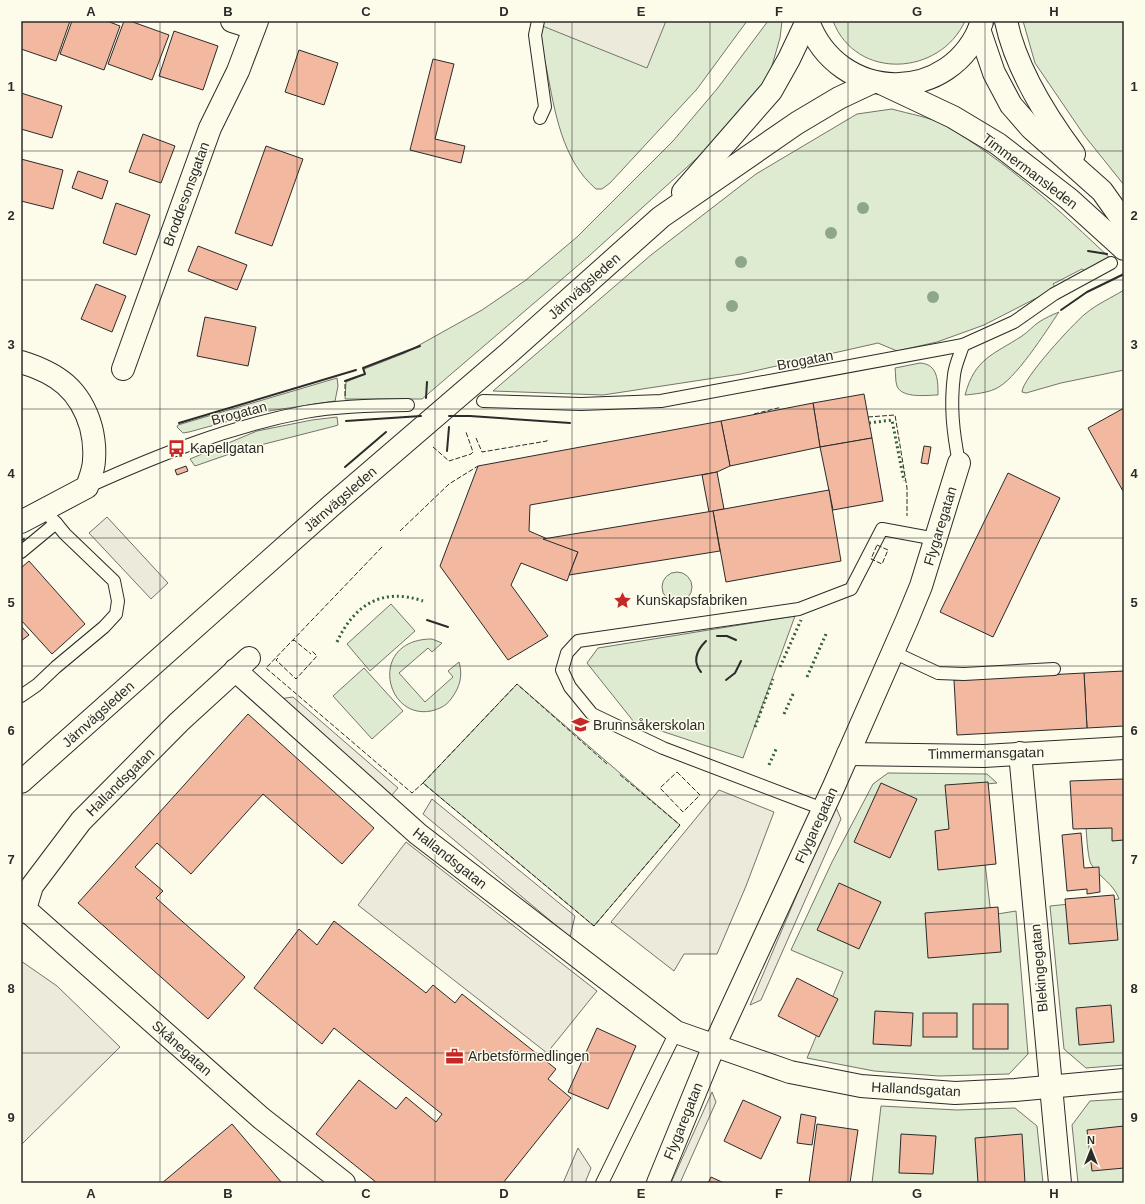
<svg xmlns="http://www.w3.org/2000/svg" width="1145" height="1204" viewBox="0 0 1145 1204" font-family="Helvetica,sans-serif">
<rect width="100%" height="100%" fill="#fdfbea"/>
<g fill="#deebd1" stroke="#74746e">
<path d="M 663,21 L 747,21 L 697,89 L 610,183 L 602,189 L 596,189 C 562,160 555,112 547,71 C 544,56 538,38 543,23 Z"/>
<path d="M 768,21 L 782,21 L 780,38 L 769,76 L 746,107 L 718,139 L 589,256 L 422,399 L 345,399 L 346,382 L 365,374 L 364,369 L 405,353 L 482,310 L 526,280 L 577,237 L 673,141 L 717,89 Z"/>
<path d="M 833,21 L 965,21 C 940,76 856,81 833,21 Z"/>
<path d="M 1023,21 L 1124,21 L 1124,185 L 1084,135 L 1035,63 Z"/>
<path d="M 892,109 C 909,114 930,117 944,125 C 1007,161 1060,211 1112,260 L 1087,272 L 1082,269 L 1053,284 L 1056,288 L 984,325 L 937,342 L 897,351 L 878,343 L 741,374 L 603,395 L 493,391 L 651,255 L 756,174 L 857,114 Z"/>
<path d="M 1124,290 L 1124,370 L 1061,383 L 1026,393 L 1022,392 C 1022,379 1073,324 1085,314 C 1097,304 1111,298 1124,290 Z"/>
<path d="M 1059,312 C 1046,331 1015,381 995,389 C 986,393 975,394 965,395 C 975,358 993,355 1022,336 C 1028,332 1033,326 1039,322 C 1045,318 1052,315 1059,312 Z"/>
<path d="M 920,363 C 938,364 938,381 938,395 C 928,395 902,399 897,386 C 895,381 896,373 895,368 Z"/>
<path d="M 337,378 L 338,386 L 335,401 L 262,412 L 189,432 L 183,433 L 177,427 L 178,425 Z"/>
<path d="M 337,417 L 338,425 L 335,426 L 241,450 L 195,466 L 190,459 L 257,431 L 312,420 Z"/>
<circle cx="677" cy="587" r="15"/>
<path d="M 391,604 L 415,631 L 370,671 L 347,644 Z"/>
<path d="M 795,616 L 743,758 L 634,722 L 587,663 L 598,648 Z"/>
<path d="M 432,639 L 442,643 L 432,652 L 428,648 L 399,673 L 425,702 L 453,677 L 448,671 L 459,662 C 463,676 460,687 451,699 C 446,706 439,709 431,711 C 384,720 368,639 432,639 Z"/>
<path d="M 364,668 L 403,711 L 372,739 L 333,696 Z"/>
<path d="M 517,684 L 680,825 L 594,926 L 423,783 Z"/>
<path d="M 888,773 L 987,774 L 997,783 L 976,785 L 991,915 L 1016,911 L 1028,1054 L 1009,1074 L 939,1076 L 874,1071 L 807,1058 L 843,972 L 791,950 L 832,862 L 873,784 Z"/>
<path d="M 1124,784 L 1124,1065 L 1086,1068 L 1064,1049 L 1050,906 L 1119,899 C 1114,884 1099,877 1091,864 C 1086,855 1085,800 1084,787 Z"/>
<path d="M 1124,1099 L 1124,1183 L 1078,1183 L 1072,1125 L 1090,1101 Z"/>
<path d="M 881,1106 L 957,1110 L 1015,1108 L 1037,1126 L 1043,1183 L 872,1183 Z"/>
</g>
<g fill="#eceadb" stroke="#74746e">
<path d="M 530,21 L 666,21 L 647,68 Z"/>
<path d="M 107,517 L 168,583 L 151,599 L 89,533 Z"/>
<path d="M 293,697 L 398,788 L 391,796 L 279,699 Z"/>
<path d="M 719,790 L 774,812 L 746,886 L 717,954 L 684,954 L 674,971 L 611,922 Z"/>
<path d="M 432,799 L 575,916 L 570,937 L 423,814 Z"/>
<path d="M 835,805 L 841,819 L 761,1000 L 750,1005 Z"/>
<path d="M 406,842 L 597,991 L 547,1053 L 358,905 Z"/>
<path d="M 21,961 L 57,986 L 120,1047 L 21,1145 Z"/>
<path d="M 712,1092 L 716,1102 L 680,1183 L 671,1183 Z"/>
<path d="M 578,1148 L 591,1168 L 585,1183 L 563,1183 Z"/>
</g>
<g fill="#f2b8a0" stroke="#2b2b2b">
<path d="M 21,21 L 70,21 L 56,61 L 21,49 Z"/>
<path d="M 72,21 L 107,21 L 120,26 L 104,70 L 60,54 Z"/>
<path d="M 124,21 L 130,21 L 169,35 L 152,80 L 108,64 Z"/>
<path d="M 174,31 L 218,46 L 203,90 L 159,76 Z"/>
<path d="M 299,50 L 338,63 L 324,105 L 285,92 Z"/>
<path d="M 433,59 L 454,64 L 435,139 L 465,146 L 461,163 L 410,150 Z"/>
<path d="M 21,93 L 62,106 L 52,138 L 21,129 Z"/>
<path d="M 143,134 L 175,146 L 161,183 L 129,172 Z"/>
<path d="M 266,146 L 303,159 L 272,246 L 235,233 Z"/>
<path d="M 21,159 L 63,170 L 53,209 L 21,201 Z"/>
<path d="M 78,171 L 108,181 L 102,199 L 72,188 Z"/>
<path d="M 116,203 L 150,215 L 136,255 L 103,243 Z"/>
<path d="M 198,246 L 247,265 L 237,290 L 188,271 Z"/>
<path d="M 96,284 L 126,296 L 112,332 L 81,319 Z"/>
<path d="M 205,317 L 256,327 L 248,366 L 197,356 Z"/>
<path d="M 864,394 L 872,438 L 820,447 L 813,403 Z"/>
<path d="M 813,403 L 820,447 L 730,466 L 721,421 Z"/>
<path d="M 1124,408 L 1124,493 L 1088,428 Z"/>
<path d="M 721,421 L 730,466 L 717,472 L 530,505 L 529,531 L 578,552 L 567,581 L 521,563 L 511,585 L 548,636 L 508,660 L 440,566 L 478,466 Z"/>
<path d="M 872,438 L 883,501 L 833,510 L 820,447 Z"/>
<path d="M 924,446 L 931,447 L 928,464 L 921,463 Z"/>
<path d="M 186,466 L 188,471 L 177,475 L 175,470 Z"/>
<path d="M 717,472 L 724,509 L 709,512 L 702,475 Z"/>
<path d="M 1008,473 L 1060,498 L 993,637 L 940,612 Z"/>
<path d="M 829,490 L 841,561 L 726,582 L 713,511 Z"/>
<path d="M 713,511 L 720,551 L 569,575 L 578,552 L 543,539 Z"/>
<path d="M 29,561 L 85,624 L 52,654 L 21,620 L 21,568 Z"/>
<path d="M 21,626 L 29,635 L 21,641 Z"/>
<path d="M 1124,671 L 1124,726 L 1087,728 L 1084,673 Z"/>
<path d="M 1084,673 L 1087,728 L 957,735 L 954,680 Z"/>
<path d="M 248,714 L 374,828 L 342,864 L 263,794 L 191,874 L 157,843 L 135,867 L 163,891 L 156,898 L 245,977 L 208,1019 L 78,903 Z"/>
<path d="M 1124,779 L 1124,840 L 1112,841 L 1112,828 L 1073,829 L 1070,781 Z"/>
<path d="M 988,782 L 996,864 L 938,870 L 935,831 L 949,829 L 945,785 Z"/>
<path d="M 881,783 L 917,799 L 890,858 L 854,842 Z"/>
<path d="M 1081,833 L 1084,868 L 1099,867 L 1100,892 L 1087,894 L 1087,889 L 1067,891 L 1062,835 Z"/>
<path d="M 839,883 L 881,902 L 859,949 L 817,930 Z"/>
<path d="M 1114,895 L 1118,940 L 1069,944 L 1065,899 Z"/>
<path d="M 998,907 L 1001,952 L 928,958 L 925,913 Z"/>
<path d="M 334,921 L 426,993 L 433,985 L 455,1003 L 462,994 L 556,1069 L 548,1079 L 571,1098 L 503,1183 L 377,1183 L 316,1134 L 359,1080 L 396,1109 L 406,1097 L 436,1122 L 442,1114 L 334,1028 L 322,1044 L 254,988 L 299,929 L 317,945 Z"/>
<path d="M 797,978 L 838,999 L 819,1037 L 778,1016 Z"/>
<rect x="973" y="1004" width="35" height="45"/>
<path d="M 1111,1005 L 1114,1042 L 1079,1045 L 1076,1008 Z"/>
<path d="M 875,1011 L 913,1013 L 911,1046 L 873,1044 Z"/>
<rect x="923" y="1013" width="34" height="24"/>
<path d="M 597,1028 L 636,1046 L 608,1109 L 568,1092 Z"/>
<path d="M 743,1100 L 781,1117 L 761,1159 L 724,1141 Z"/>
<path d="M 801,1114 L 816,1117 L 812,1145 L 797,1143 Z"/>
<path d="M 232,1124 L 282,1183 L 162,1183 Z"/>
<path d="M 817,1124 L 858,1130 L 850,1183 L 809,1183 Z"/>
<path d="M 1124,1126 L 1124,1168 L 1092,1171 L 1087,1130 Z"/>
<path d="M 901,1134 L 936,1136 L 933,1174 L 899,1173 Z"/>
<path d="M 1022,1134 L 1025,1183 L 978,1183 L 975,1138 Z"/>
<path d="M 711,1177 L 724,1183 L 708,1183 Z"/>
</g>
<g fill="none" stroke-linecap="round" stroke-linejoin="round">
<defs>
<g id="service">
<path d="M 538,21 L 535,35 L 545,107 L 540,118"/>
<path d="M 483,401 L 581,404 L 661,401 L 963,345 L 1014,322 L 1054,294 L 1111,263"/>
<path d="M 959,463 C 953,432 950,406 954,375 C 955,365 960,355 963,345"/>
<path d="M 87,487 C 158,455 228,427 305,412 C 339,406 374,405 408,405"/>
<path d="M 21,552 L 56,523 L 51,518"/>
<path d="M 893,652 L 938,673 L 964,674 L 1054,669"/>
<path d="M 21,696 L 37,685 L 56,667 L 104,627 L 116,614 L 118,601 L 114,581 L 65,534 L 56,523"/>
<path d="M 823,809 L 663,748 L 592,714 L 570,687 L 562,670 L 567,653 L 578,641 L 799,609 L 851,589 L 882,529 L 936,539"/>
<path d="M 602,1183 L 676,1032"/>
</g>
<g id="minor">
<path d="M 232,21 L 254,28"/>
<path d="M 21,362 C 57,373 80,389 91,427 C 94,439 95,448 94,460 C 94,469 90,478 87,487 L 21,522"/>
<path d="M 123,369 L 210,128 L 238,71 L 257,21"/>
<path d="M 235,670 L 418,834 L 676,1032 L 790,1072 L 861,1086 L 955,1093 L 1015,1090 L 1124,1080"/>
<path d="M 1020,753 L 1060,1183"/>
<path d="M 848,754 L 984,756 L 1124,748"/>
<path d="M 25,909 L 261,1118 L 344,1183"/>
<path d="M 21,912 L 25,909 L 32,886 L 81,821 L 179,722 L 249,658"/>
<path d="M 658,1183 L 714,1046 L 834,786 L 907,620 L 921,586 L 959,463"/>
</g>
<g id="secondary">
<path d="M 683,192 L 771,91 L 789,59 L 807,21"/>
<path d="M 21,782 L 331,506 L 510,352 L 661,217 L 797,123 L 839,98 L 873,82"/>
</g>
<g id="trunk">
<path d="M 808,21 C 838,104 952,106 982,22"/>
<path d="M 1006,21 C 1016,69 1045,115 1074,154"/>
<path d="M 979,29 L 994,73 L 1011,105 L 1031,128 L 1102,191 L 1124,222"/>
<path d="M 883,84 L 953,117 L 998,144 L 1069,199 L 1124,249"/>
</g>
</defs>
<use href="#service" stroke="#2b2b2b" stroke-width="14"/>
<use href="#minor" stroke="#2b2b2b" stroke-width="24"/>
<use href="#secondary" stroke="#2b2b2b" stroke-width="24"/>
<use href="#trunk" stroke="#2b2b2b" stroke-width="24"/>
<use href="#service" stroke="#fdfbea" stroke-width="12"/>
<use href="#minor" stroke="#fdfbea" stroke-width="22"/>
<use href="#secondary" stroke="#fdfbea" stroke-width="22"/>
<use href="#trunk" stroke="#fdfbea" stroke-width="22"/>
<g stroke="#34623c" stroke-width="3" stroke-dasharray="2 3" stroke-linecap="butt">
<path d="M 869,423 L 892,420 L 904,481"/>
<path d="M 337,642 C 354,605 382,587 423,601"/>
<path d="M 780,667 L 801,620"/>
<path d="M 807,677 L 826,634"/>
<path d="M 784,714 L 794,692"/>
<path d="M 755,727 L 773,679"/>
<path d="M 769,765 L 777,747"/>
</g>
<g stroke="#2b2b2b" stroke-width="1" stroke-dasharray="5 2" stroke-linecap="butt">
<path d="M 345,396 L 345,381"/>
<path d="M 754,414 L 778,408 L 781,408"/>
<path d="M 868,417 L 895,415 L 907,488 L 907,516"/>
<path d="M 476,438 L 482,452 L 547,441 L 547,438"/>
<path d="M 433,447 L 449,461 L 471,454 L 473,452 L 466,432"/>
<path d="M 400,531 L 449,484 L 478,466"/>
<path d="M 877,545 L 888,550 L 882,564 L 871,559 Z"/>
<path d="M 382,547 L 266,668 L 412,793 L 423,783"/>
<path d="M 293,641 L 294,640 L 311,654"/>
<path d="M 278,658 L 276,660 L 296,679 L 317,656 L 311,650"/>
<path d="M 607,764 L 517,684 L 423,783 L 594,926 L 680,825 L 619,774"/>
<path d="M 677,772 L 700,795 L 683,812 L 660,788 Z"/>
</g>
<g stroke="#2b2b2b" stroke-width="2">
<path d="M 1088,251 L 1107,254"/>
<path d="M 1061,310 L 1087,292 L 1124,274"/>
<path d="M 345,381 L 365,374 L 363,368 L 420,346"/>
<path d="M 426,398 L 427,382"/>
<path d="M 449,416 L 470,416 L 570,423"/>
<path d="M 346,421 L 421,416"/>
<path d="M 179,423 L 356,370"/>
<path d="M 447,451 L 449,427"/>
<path d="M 345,467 L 386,432"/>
<path d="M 21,541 L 24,539"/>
<path d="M 427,620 L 448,627"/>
<path d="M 717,636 L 727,636 L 736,640"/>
<path d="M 701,672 C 692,661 697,650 706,641"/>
<path d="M 726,680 L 735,673 L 741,661"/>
</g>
</g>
<g fill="#8ea78a">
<circle cx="863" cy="208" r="6"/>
<circle cx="831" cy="233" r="6"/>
<circle cx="741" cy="262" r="6"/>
<circle cx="933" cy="297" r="6"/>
<circle cx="732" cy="306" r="6"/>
</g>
<path fill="none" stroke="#2b2b2b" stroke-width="1" stroke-opacity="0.55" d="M 160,21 L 160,1183M 297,21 L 297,1183M 435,21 L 435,1183M 572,21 L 572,1183M 710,21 L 710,1183M 848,21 L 848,1183M 985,21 L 985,1183M 21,151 L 1124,151M 21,280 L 1124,280M 21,409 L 1124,409M 21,538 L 1124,538M 21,666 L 1124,666M 21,795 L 1124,795M 21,924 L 1124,924M 21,1053 L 1124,1053"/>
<defs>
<symbol id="bus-bare" viewBox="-9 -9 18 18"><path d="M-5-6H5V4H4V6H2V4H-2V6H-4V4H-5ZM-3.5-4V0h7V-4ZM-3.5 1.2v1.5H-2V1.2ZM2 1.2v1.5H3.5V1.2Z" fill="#c62828" stroke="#fdfbea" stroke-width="2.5" paint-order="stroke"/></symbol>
<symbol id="sight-bare" viewBox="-9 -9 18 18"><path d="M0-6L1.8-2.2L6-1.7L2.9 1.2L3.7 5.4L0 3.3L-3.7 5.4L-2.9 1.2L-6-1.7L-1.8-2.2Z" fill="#c62828" stroke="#fdfbea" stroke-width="2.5" paint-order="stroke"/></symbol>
<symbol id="school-bare" viewBox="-9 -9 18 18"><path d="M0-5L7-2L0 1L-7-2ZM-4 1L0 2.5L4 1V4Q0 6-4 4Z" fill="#c62828" stroke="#fdfbea" stroke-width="2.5" paint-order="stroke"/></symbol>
<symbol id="office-bare" viewBox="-9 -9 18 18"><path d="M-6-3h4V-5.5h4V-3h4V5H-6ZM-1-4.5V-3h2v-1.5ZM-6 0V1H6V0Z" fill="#c62828" stroke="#fdfbea" stroke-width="2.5" paint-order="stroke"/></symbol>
</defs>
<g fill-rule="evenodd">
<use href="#bus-bare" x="164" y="436" width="25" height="25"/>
<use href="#sight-bare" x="610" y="588" width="25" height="25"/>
<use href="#school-bare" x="568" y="712" width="25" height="25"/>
<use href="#office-bare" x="442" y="1044" width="25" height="25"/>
</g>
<g text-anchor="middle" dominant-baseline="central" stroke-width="3" stroke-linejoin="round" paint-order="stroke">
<g font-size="14" fill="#2b2b2b" stroke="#fdfbea">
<text transform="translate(1030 171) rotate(37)">Timmermansleden</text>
<text transform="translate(186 194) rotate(-70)">Broddesonsgatan</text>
<text transform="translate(584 286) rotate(-42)">Järnvägsleden</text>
<text transform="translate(805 360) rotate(-11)">Brogatan</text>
<text transform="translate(239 413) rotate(-15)">Brogatan</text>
<text transform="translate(340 499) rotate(-41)">Järnvägsleden</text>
<text transform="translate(940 526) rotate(-73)">Flygaregatan</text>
<text transform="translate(98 714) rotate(-42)">Järnvägsleden</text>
<text transform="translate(986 753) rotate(-1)">Timmermansgatan</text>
<text transform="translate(120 782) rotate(-45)">Hallandsgatan</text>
<text transform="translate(816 825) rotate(-65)">Flygaregatan</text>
<text transform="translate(450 858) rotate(38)">Hallandsgatan</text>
<text transform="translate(1039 968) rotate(-95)">Blekingegatan</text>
<text transform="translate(182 1048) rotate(42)">Skånegatan</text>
<text transform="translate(916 1089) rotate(3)">Hallandsgatan</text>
<text transform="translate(683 1121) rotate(-68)">Flygaregatan</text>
</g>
<g font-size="14" fill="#2b2b2b" stroke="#fdfbea" text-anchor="start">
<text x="190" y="448">Kapellgatan</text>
<text x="636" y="600">Kunskapsfabriken</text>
<text x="593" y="725">Brunnsåkerskolan</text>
<text x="468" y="1056">Arbetsförmedlingen</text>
</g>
</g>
<rect width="1145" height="1204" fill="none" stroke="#fdfbea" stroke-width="44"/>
<g transform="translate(1091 1150)" stroke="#fdfbea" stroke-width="3" paint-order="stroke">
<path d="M0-3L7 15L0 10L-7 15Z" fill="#2b2b2b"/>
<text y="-6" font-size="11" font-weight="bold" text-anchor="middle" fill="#2b2b2b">N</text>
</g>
<rect x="22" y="22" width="1101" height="1160" fill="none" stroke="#2b2b2b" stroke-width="1.5"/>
<g font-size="13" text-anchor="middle" font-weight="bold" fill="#2b2b2b">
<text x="91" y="16">A</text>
<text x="228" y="16">B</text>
<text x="366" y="16">C</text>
<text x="504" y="16">D</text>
<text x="641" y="16">E</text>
<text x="779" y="16">F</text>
<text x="917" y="16">G</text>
<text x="1054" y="16">H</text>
<text x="11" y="91">1</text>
<text x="1134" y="91">1</text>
<text x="11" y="220">2</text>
<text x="1134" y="220">2</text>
<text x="11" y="349">3</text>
<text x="1134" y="349">3</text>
<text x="11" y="478">4</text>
<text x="1134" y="478">4</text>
<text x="11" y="607">5</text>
<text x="1134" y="607">5</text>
<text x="11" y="735">6</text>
<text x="1134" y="735">6</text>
<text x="11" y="864">7</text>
<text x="1134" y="864">7</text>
<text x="11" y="993">8</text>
<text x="1134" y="993">8</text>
<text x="11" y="1122">9</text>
<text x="1134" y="1122">9</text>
<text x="91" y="1198">A</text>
<text x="228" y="1198">B</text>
<text x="366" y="1198">C</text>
<text x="504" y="1198">D</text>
<text x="641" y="1198">E</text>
<text x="779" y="1198">F</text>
<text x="917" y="1198">G</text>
<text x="1054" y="1198">H</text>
</g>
</svg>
